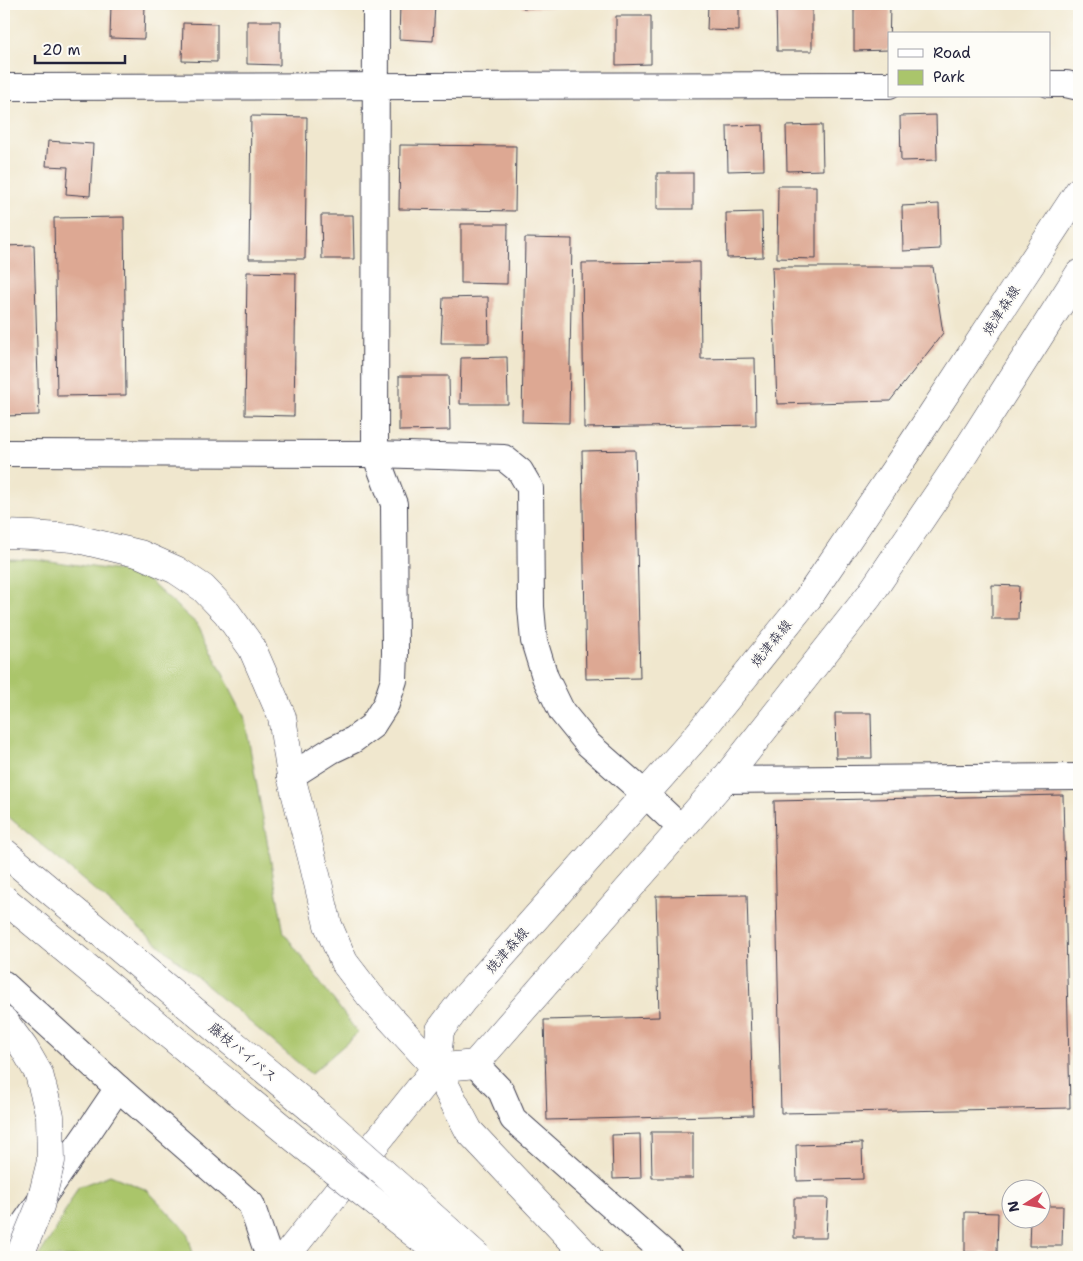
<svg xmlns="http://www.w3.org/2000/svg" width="1083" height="1261" viewBox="0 0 1083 1261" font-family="'Shantell Sans','Klee One',sans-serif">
<rect width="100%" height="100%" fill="#fdfcf7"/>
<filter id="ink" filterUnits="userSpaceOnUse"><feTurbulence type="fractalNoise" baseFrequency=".02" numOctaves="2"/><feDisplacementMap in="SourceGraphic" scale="10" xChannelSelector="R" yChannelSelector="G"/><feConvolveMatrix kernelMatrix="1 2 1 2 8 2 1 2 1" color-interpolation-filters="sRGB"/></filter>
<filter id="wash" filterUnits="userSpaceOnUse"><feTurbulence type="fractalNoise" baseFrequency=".0096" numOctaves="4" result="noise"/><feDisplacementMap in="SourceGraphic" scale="20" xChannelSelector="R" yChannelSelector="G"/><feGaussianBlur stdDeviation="1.12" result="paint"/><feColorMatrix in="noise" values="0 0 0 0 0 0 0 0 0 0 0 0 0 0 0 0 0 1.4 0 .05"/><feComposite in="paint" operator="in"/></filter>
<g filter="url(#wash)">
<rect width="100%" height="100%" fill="#f0e7ce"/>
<g fill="#aac56b" stroke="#667453">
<path d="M 4,558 L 36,559 L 141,574 L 198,625 L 244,715 L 284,933 L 358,1033 L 311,1074 L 4,813 Z"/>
<path d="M 110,1175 L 147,1190 L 187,1232 L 194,1257 L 38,1257 L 55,1231 L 78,1187 Z"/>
</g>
<g id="blocks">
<g fill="#dda893">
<path d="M 111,4 L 145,4 L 144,39 L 110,38 Z"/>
<path d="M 261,4 L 295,4 L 295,7 L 261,6 Z"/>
<path d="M 400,4 L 435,4 L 433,41 L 399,39 Z"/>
<path d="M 523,4 L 556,4 L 556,7 L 523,8 Z"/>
<path d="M 708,4 L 739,4 L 739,31 L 707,30 Z"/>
<path d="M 776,4 L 812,4 L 812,51 L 777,51 Z"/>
<path d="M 854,4 L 890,4 L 889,50 L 854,51 Z"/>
<path d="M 616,16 L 651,16 L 651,64 L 616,65 Z"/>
<path d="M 247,21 L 280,21 L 280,65 L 247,64 Z"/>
<path d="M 183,23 L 217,24 L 217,62 L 182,61 Z"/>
<path d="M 936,115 L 937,160 L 901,161 L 900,116 Z"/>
<path d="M 251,116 L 307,117 L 305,259 L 249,259 Z"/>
<path d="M 763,125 L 764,170 L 728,171 L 727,126 Z"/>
<path d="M 822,125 L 823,170 L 787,171 L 786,126 Z"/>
<path d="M 48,141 L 93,144 L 90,196 L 66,194 L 68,167 L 46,166 Z"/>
<path d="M 400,145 L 516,146 L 515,211 L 399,209 Z"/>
<rect x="657" y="173" width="36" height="36"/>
<path d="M 778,186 L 816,186 L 816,259 L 777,258 Z"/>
<path d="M 939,204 L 940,249 L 903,251 L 902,206 Z"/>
<path d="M 762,212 L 763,257 L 727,258 L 726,213 Z"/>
<path d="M 321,215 L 353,215 L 354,259 L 322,259 Z"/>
<path d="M 124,217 L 126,395 L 57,396 L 54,218 Z"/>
<path d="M 461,224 L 508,224 L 507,284 L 461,283 Z"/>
<path d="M 525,238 L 572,239 L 569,423 L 522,422 Z"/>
<path d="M 34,245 L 39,415 L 4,416 L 4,246 Z"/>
<path d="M 700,262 L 701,359 L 755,358 L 756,425 L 584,428 L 582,263 Z"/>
<path d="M 772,267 L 933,267 L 943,333 L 890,401 L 777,404 Z"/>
<path d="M 247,272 L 296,273 L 294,416 L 245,415 Z"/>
<path d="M 488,297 L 489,343 L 441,343 L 443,298 Z"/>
<path d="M 507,357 L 508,404 L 460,404 L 461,358 Z"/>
<path d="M 399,376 L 449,376 L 450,430 L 399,431 Z"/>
<path d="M 635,450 L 640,678 L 586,679 L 582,451 Z"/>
<path d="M 992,585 L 1019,586 L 1018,619 L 992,619 Z"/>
<path d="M 835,713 L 871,713 L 872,758 L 836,758 Z"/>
<path d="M 1063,795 L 1070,1108 L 781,1113 L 774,801 Z"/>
<path d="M 747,895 L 753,1115 L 547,1120 L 544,1020 L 659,1017 L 656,896 Z"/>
<path d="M 651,1132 L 693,1132 L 693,1178 L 652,1178 Z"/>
<path d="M 640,1134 L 641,1178 L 613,1179 L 612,1135 Z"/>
<path d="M 862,1143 L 863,1179 L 797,1181 L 796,1145 Z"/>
<path d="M 794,1198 L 828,1198 L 826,1238 L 794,1238 Z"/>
<path d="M 1040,1206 L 1063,1206 L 1062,1246 L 1029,1246 L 1030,1218 L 1040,1218 Z"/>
<path d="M 965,1212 L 998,1213 L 997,1253 L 965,1252 Z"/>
</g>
</g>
</g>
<g filter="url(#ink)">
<use href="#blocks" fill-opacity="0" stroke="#414051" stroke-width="1"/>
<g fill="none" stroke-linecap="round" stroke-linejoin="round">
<defs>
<g id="minor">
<path d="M 1049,84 L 1066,84 L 1079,87"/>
<path d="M 4,87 L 889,85"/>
<path d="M 4,453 L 375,454 L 504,458 L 520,471 L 530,488 L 531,607 L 534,641 L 545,677 L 562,712 L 588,744 L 646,795 L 682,829"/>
<path d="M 291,776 L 332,750 L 353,740 L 372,726 L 386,704 L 394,680 L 395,653 L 394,504 L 375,454 L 376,4"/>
<path d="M 724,780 L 1079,777"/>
<path d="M 4,984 L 118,1088 L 251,1204 L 269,1257"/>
<path d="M 475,1064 L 501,1091 L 513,1119 L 669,1257"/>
<path d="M 4,1253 L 91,1128 L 118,1088"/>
</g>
<g id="primary">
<path d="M 436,1068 L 475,1064 L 724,780 L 869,596 L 954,470 L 1079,274"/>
<path d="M 285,1257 L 436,1068 L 440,1030 L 462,1001 L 696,737 L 808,598 L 913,443 L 1079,191"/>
</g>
<path id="trunk" d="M 291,776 L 312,858 L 328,925 L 344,962 L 370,996 L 436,1068"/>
<g id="motorway">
<path d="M 4,534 L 32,535 L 73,538 L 140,554 L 176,570 L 203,588 L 227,613 L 252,648 L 282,717 L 291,776"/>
<path d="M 436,1068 L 469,1131 L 588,1257"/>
</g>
</defs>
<use href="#minor" stroke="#414051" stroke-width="28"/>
<use href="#primary" stroke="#414051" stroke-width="29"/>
<use href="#trunk" stroke="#414051" stroke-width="29"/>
<use href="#motorway" stroke="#414051" stroke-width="29"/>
<use href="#minor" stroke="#fff" stroke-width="26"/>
<use href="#primary" stroke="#fff" stroke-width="28"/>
<use href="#trunk" stroke="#fff" stroke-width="28"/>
<use href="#motorway" stroke="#fff" stroke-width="28"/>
<defs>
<g id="motorway-bridge">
<path d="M 4,852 L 320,1116 L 478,1257"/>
<path d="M 4,899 L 304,1146 L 444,1257"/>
<path d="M 4,1021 L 24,1048 L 39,1074 L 50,1116 L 51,1161 L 40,1206 L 19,1257"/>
</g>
</defs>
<use href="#motorway-bridge" stroke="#414051" stroke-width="29" stroke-linecap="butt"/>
<use href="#motorway-bridge" stroke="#fff" stroke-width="28"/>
</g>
</g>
<g text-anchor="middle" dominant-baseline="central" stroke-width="4" stroke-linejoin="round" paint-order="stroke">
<g font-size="14" fill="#22223b" stroke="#fdfcf7">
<text transform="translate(1001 310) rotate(-57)">焼津森線</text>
<text transform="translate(771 643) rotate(-51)">焼津森線</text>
<text transform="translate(507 950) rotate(-48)">焼津森線</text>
<text transform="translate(243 1052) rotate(40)">藤枝バイパス</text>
</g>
</g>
<rect width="1083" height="1261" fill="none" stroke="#fdfcf7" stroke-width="20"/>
<rect x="888" y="32" width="162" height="65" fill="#fdfcf7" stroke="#a5a5ac"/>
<rect x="898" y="49" width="25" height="8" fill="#ffffff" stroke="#a5a5ac"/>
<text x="933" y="58" font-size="15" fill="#22223b">Road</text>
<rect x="898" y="70" width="25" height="15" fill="#aac56b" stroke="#a5a5ac"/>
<text x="933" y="82" font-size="15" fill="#22223b">Park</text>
<g transform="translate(1026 1204) rotate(259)"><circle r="24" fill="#fdfcf7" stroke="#a5a5ac"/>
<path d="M0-4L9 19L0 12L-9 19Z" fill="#d1495b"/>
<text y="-8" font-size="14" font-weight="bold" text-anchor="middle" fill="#22223b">N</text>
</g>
<path d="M35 55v8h90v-8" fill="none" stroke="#22223b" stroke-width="2.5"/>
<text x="42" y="55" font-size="15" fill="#22223b" stroke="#fdfcf7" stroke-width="4" paint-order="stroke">20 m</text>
</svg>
